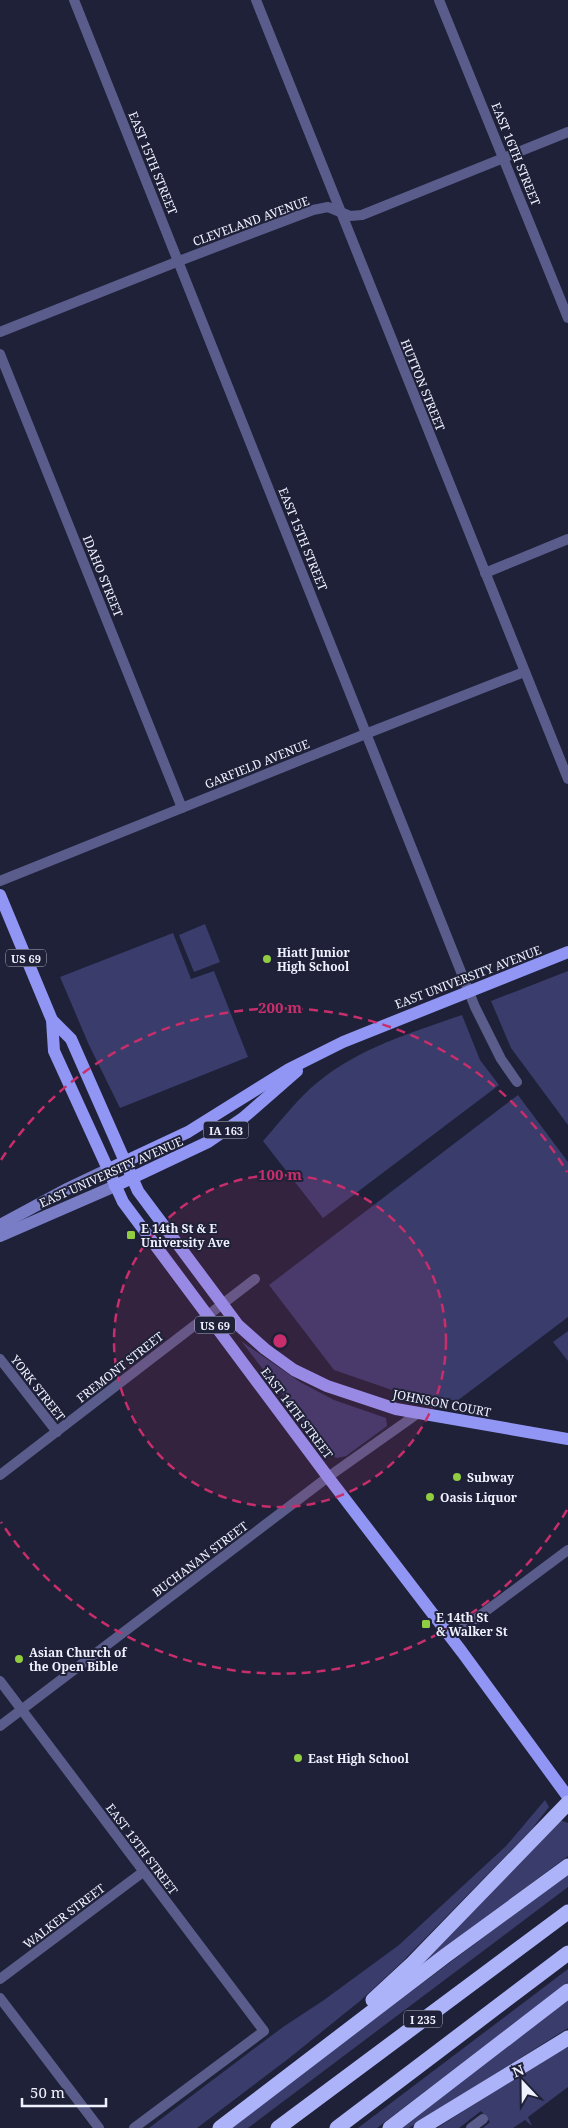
<svg xmlns="http://www.w3.org/2000/svg" width="568" height="2128" viewBox="0 0 568 2128" font-family="'Noto Serif',serif">
<rect width="100%" height="100%" fill="#1f2138"/>
<g fill="#3a3c6c">
<path d="M 205,924 L 220,962 L 194,972 L 179,935 Z"/>
<path d="M 173,933 L 191,979 L 214,971 L 248,1057 L 120,1108 L 89,1045 L 60,977 Z"/>
<path d="M 568,971 L 568,1125 L 511,1048 L 491,1001 Z"/>
<path d="M 462,1015 L 480,1060 L 499,1085 L 323,1218 L 263,1141 C 280,1122 298,1098 318,1082 C 359,1048 413,1032 462,1015 Z"/>
<path d="M 518,1095 L 568,1162 L 568,1317 L 457,1401 L 392,1390 L 334,1370 L 269,1285 Z"/>
<path d="M 568,1331 L 568,1361 L 553,1342 Z"/>
<path d="M 241,1341 L 300,1382 L 334,1400 L 386,1418 L 387,1426 L 346,1456 L 337,1458 L 329,1454 Z"/>
<path d="M 545,1800 L 549,1807 L 531,1830 L 402,1962 L 360,2001 L 288,2059 L 197,2128 L 149,2128 L 283,2027 L 324,2000 L 399,1945 L 506,1846 Z"/>
<path d="M 560,1820 L 568,1823 L 568,1856 L 421,1965 Z"/>
<path d="M 568,1874 L 568,1887 L 248,2128 L 229,2128 Z"/>
<path d="M 568,1969 L 568,1982 L 377,2128 L 358,2128 Z"/>
<path d="M 568,2000 L 568,2028 L 409,2128 L 402,2128 Z"/>
<path d="M 568,2047 L 568,2087 L 528,2117 L 532,2126 L 525,2120 L 513,2128 L 483,2128 L 490,2122 L 481,2111 L 459,2128 L 437,2128 L 530,2068 Z"/>
</g>
<g fill="none" stroke-linecap="round" stroke-linejoin="round">
<g stroke="#5a5d8b" stroke-width="10">
<path d="M 74,0 L 475,1007 L 501,1059 L 517,1082"/>
<path d="M 256,0 L 568,779"/>
<path d="M 439,0 L 568,318"/>
<path d="M 0,332 L 179,261 L 313,210 L 328,207 L 350,216 L 362,215 L 568,132"/>
<path d="M 0,354 L 182,808"/>
<path d="M 485,573 L 568,539"/>
<path d="M 0,881 L 368,733 L 524,672"/>
<path d="M 0,1359 L 57,1432"/>
<path d="M 0,1475 L 255,1279"/>
<path d="M 451,1637 L 568,1550"/>
<path d="M 0,1681 L 264,2031 L 134,2128"/>
<path d="M 0,1726 L 328,1477 L 417,1414"/>
<path d="M 0,1979 L 143,1872"/>
<path d="M 0,1998 L 99,2128"/>
<path d="M 471,2128 L 483,2119"/>
</g>
<g stroke="#797dc6" stroke-width="12">
<path d="M 0,1225 L 65,1190 L 107,1170"/>
<path d="M 0,1236 L 115,1186"/>
</g>
<g stroke="#9196f5" stroke-width="12">
<path d="M 0,895 L 52,1020 L 54,1051 L 123,1202 L 328,1477 L 462,1652 L 568,1797"/>
<path d="M 52,1020 L 71,1039 L 138,1191 L 238,1325 L 265,1349 L 294,1370 L 327,1386 L 396,1409 L 568,1439"/>
<path d="M 107,1170 L 188,1132 L 289,1069 L 343,1042 L 568,952"/>
<path d="M 115,1186 L 208,1142 L 243,1118 L 297,1071"/>
</g>
<g stroke="#adb3f8" stroke-width="15">
<path d="M 373,2000 L 413,1963 L 568,1803"/>
<path d="M 220,2128 L 445,1956 L 568,1866"/>
<path d="M 278,2128 L 568,1912"/>
<path d="M 337,2128 L 568,1953"/>
<path d="M 390,2128 L 568,1991"/>
<path d="M 421,2128 L 568,2038"/>
</g>
</g>
<circle cx="280" cy="1341" r="166" fill="#c72e6b" fill-opacity=".12"/>
<g fill="none" stroke="#c72e6b" stroke-width="2.5" stroke-dasharray="9 6">
<circle cx="280" cy="1341" r="166"/>
<path d="M567 1510A333 333 0 0 1 1 1522M1 1160A333 333 0 0 1 567 1172"/>
</g>
<g fill="#90cd41" stroke="#1f2138" stroke-width="2">
<circle cx="267" cy="959" r="5"/>
<rect x="126" y="1230" width="10" height="10" rx="2.5"/>
<circle cx="457" cy="1477" r="5"/>
<circle cx="430" cy="1497" r="5"/>
<rect x="421" y="1619" width="10" height="10" rx="2.5"/>
<circle cx="19" cy="1659" r="5"/>
<circle cx="298" cy="1758" r="5"/>
</g>
<g text-anchor="middle" dominant-baseline="central" stroke-width="4" stroke-linejoin="round" paint-order="stroke">
<g fill="#1f2138" stroke="#b1b3c3" stroke-width="1">
<rect x="6" y="949.5" width="40" height="17" rx="4"/>
<rect x="203.5" y="1121.5" width="45" height="17" rx="4"/>
<rect x="195" y="1316.5" width="40" height="17" rx="4"/>
<rect x="404" y="2010.5" width="38" height="17" rx="4"/>
</g>
<g font-size="11" font-weight="bold" fill="#f0f1ff">
<text x="26" y="958">US 69</text>
<text x="226" y="1130">IA 163</text>
<text x="215" y="1325">US 69</text>
<text x="423" y="2019">I 235</text>
</g>
<g font-size="12" fill="#f0f1ff" stroke="#1f2138">
<text transform="translate(516 154) rotate(68)">EAST 16TH STREET</text>
<text transform="translate(153 163) rotate(68)">EAST 15TH STREET</text>
<text transform="translate(251 221) rotate(-20)">CLEVELAND AVENUE</text>
<text transform="translate(423 385) rotate(68)">HUTTON STREET</text>
<text transform="translate(303 539) rotate(68)">EAST 15TH STREET</text>
<text transform="translate(103 576) rotate(68)">IDAHO STREET</text>
<text transform="translate(257 764) rotate(-22)">GARFIELD AVENUE</text>
<text transform="translate(468 977) rotate(-21)">EAST UNIVERSITY AVENUE</text>
<text transform="translate(111 1172) rotate(-24)">EAST UNIVERSITY AVENUE</text>
<text transform="translate(120 1367) rotate(-38)">FREMONT STREET</text>
<text transform="translate(38 1388) rotate(52)">YORK STREET</text>
<text transform="translate(442 1403) rotate(11)">JOHNSON COURT</text>
<text transform="translate(297 1413) rotate(53)">EAST 14TH STREET</text>
<text transform="translate(200 1559) rotate(-37)">BUCHANAN STREET</text>
<text transform="translate(142 1849) rotate(53)">EAST 13TH STREET</text>
<text transform="translate(64 1916) rotate(-37)">WALKER STREET</text>
</g>
<g font-size="12" font-weight="bold" fill="#f0f1ff" stroke="#1f2138" text-anchor="start">
<text x="277" y="952">Hiatt Junior<tspan x="277" dy="14">High School</tspan></text>
<text x="141" y="1228">E 14th St &amp; E<tspan x="141" dy="14">University Ave</tspan></text>
<text x="467" y="1477">Subway</text>
<text x="440" y="1497">Oasis Liquor</text>
<text x="436" y="1617">E 14th St<tspan x="436" dy="14">&amp; Walker St</tspan></text>
<text x="29" y="1652">Asian Church of<tspan x="29" dy="14">the Open Bible</tspan></text>
<text x="308" y="1758">East High School</text>
</g>
</g>
<circle cx="280" cy="1341" r="8" fill="#c72e6b" stroke="#1f2138" stroke-width="2.5"/>
<g font-size="15" text-anchor="middle" font-weight="bold" fill="#c72e6b" stroke="#1f2138" stroke-width="4" stroke-linejoin="round" paint-order="stroke">
<text x="280" y="1013">200 m</text>
<text x="280" y="1180">100 m</text>
</g>
<g transform="translate(523 2083) rotate(338)" stroke="#1f2138" stroke-width="4" paint-order="stroke">
<path d="M0-4L9 19L0 12L-9 19Z" fill="#f0f1ff"/>
<text y="-8" font-size="14" font-weight="bold" text-anchor="middle" fill="#f0f1ff">N</text>
</g>
<path d="M22 2098v8h84v-8" fill="none" stroke="#f0f1ff" stroke-width="2.5"/>
<text x="30" y="2098" font-size="15" fill="#f0f1ff" stroke="#1f2138" stroke-width="4" paint-order="stroke">50 m</text>
</svg>
